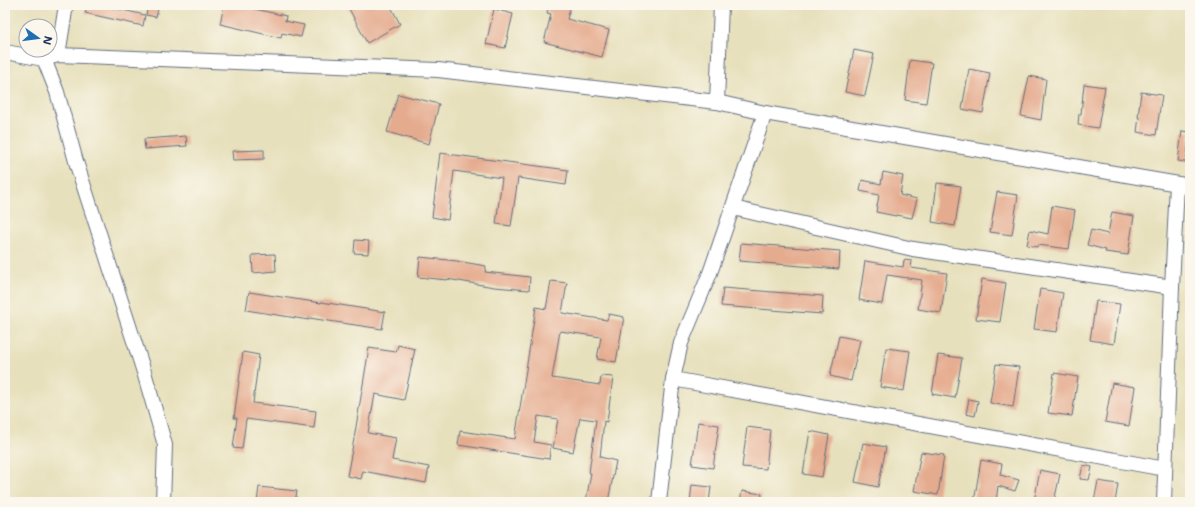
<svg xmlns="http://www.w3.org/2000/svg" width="1195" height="507" viewBox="0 0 1195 507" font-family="'Shantell Sans',sans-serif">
<rect width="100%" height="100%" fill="#fbf7ec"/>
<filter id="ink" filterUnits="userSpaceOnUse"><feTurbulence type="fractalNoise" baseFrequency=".025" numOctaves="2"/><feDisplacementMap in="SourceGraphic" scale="8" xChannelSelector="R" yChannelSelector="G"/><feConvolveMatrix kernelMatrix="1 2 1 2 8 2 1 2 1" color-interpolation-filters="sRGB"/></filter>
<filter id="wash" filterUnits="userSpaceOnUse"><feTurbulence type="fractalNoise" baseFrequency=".012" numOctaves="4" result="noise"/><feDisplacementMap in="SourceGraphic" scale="16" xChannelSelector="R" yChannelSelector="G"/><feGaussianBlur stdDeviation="0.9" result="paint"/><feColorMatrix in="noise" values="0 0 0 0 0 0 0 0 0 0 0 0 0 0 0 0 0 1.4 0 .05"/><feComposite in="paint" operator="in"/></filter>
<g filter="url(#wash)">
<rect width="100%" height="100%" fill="#e7e0bc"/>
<g id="blocks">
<g fill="#e5ab8e">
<path d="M 87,5 L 100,5 L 145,15 L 143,26 L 85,13 Z"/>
<path d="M 148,5 L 159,5 L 156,17 L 146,15 Z"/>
<path d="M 224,5 L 237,5 L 286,16 L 285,21 L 304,25 L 301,37 L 282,33 L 281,38 L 220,24 Z"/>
<path d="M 347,5 L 390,5 L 400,24 L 367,43 Z"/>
<path d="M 549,5 L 571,5 L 567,19 L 609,30 L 602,57 L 544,42 L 551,14 L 547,13 Z"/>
<path d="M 494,9 L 513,14 L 505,48 L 486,44 Z"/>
<path d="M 854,50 L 874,54 L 865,96 L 845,92 Z"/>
<path d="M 910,60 L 932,63 L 926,103 L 905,100 Z"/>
<path d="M 969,69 L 990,73 L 983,113 L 962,109 Z"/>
<path d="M 1029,76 L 1046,79 L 1041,120 L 1021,116 Z"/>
<path d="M 1084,84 L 1105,87 L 1098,128 L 1078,125 L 1079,114 L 1081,114 Z"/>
<path d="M 1141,92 L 1162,95 L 1156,135 L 1137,132 L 1139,117 L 1138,117 Z"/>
<path d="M 398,94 L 439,104 L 429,144 L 387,132 Z"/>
<path d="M 1182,131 L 1190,132 L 1186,162 L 1178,161 Z"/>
<path d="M 186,136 L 187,146 L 145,149 L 144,139 Z"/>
<path d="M 264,150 L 264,159 L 233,160 L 232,151 Z"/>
<path d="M 440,153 L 568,170 L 566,185 L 518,178 L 511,226 L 496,224 L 502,178 L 454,171 L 448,220 L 432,217 Z"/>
<path d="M 883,172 L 903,176 L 900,195 L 917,199 L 912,218 L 896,215 L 896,216 L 876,212 L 879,195 L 860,191 L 862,180 L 881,184 Z"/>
<path d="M 937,183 L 961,186 L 955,226 L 932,222 Z"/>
<path d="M 997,192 L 1018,195 L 1012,235 L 990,232 Z"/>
<path d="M 1052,206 L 1075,210 L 1069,249 L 1038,245 L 1037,247 L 1027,245 L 1030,230 L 1048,234 Z"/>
<path d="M 1112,212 L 1134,216 L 1128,255 L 1105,252 L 1106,250 L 1087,245 L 1091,230 L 1108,234 Z"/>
<path d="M 355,240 L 369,241 L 368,254 L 354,253 Z"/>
<path d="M 741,243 L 840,251 L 839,269 L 739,261 Z"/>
<path d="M 275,254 L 276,271 L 253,273 L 252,255 Z"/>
<path d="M 420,257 L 457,261 L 486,266 L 485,272 L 530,277 L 529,290 L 494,287 L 447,279 L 447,280 L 418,277 Z"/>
<path d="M 904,260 L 912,261 L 911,268 L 947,273 L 941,313 L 918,309 L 922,280 L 887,275 L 882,304 L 859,300 L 865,261 L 903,267 Z"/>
<path d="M 982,279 L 1006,283 L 1000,322 L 976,319 Z"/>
<path d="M 551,281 L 567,283 L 562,313 L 607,320 L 609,314 L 624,317 L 616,362 L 597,359 L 601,337 L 560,331 L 552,378 L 600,385 L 601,376 L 613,377 L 607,422 L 604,421 L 600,457 L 616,461 L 608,502 L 586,501 L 591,473 L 589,473 L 596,420 L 580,418 L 573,452 L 553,448 L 558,419 L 538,416 L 534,442 L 551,445 L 549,459 L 458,445 L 460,431 L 515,439 L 536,307 L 546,309 Z"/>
<path d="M 723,288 L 823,296 L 822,314 L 721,306 Z"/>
<path d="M 1040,289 L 1063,293 L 1057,332 L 1034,329 Z"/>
<path d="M 249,292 L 321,303 L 321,302 L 385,312 L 382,329 L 309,318 L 309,320 L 246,310 Z"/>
<path d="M 1096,301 L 1120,304 L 1114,344 L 1090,340 Z"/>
<path d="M 839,336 L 860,340 L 851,381 L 830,376 Z"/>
<path d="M 398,345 L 415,349 L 404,400 L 375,394 L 368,433 L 396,438 L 392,460 L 429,467 L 426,483 L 363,471 L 361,479 L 347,476 L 354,439 L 369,348 L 396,352 Z"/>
<path d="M 886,348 L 910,351 L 904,391 L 880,387 Z"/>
<path d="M 243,352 L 259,355 L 253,403 L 316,411 L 314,428 L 246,419 L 242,449 L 233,448 L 237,418 L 234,418 Z"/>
<path d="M 938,355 L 962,358 L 955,398 L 932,394 Z"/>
<path d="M 996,364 L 1019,367 L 1013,407 L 990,403 Z"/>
<path d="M 1054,373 L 1078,377 L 1072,416 L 1048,413 Z"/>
<path d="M 1112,383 L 1135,387 L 1129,426 L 1105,422 Z"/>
<path d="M 969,399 L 978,401 L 975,416 L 966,414 Z"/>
<path d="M 698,422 L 719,425 L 713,468 L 692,465 Z"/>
<path d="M 747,427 L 770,430 L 766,469 L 742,467 Z"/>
<path d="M 810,431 L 829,435 L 822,477 L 803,474 Z"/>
<path d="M 863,443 L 886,447 L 878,487 L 855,482 Z"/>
<path d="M 921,452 L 944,455 L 938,495 L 914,491 Z"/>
<path d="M 981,460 L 1002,464 L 1000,475 L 1019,480 L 1015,491 L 998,486 L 996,502 L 974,502 Z"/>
<path d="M 1083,465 L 1092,467 L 1089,480 L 1080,479 Z"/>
<path d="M 1040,470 L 1060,474 L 1054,502 L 1034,502 Z"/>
<path d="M 1098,481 L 1118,484 L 1115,502 L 1094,501 Z"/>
<path d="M 692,485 L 711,487 L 709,502 L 690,502 Z"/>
<path d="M 259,487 L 297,491 L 295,502 L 257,502 Z"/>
<path d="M 742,491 L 762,494 L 761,502 L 740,502 Z"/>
</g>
</g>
</g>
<g filter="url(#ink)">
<use href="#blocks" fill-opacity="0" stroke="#626d7f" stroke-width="1"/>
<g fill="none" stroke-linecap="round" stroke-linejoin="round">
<defs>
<g id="minor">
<path d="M 5,52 L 44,59 L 57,92 L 77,165 L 144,372 L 165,445 L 163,502"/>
<path d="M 58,55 L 66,5"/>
<path d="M 44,59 L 58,55 L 438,70 L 717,102 L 765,113 L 1190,186"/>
<path d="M 717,102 L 721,5"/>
<path d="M 733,208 L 913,249 L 1172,287"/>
<path d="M 673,379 L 1165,469"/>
<path d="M 659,502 L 673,379 L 681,343 L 710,273 L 765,113"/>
<path d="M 1164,502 L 1172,287 L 1177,184"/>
</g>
</defs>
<use href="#minor" stroke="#626d7f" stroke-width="16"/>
<use href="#minor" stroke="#fff" stroke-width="14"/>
</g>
</g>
<rect width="1195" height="507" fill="none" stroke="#fbf7ec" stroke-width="20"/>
<g transform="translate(38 38) rotate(104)"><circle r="19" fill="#fbf7ec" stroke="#a1a7b3"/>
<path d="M0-3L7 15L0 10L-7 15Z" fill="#1f6fb2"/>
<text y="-6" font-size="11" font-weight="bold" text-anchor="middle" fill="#1b2f5e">N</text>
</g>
</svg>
